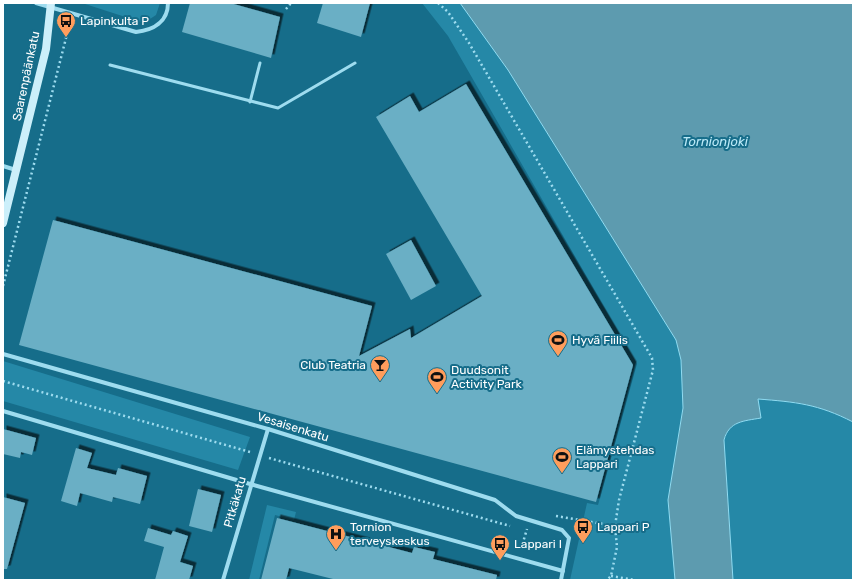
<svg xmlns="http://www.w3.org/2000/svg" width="856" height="583" viewBox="0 0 856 583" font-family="Rubik,sans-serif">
<defs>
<filter id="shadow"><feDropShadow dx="3.5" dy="-3.5" stdDeviation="0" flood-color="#0009"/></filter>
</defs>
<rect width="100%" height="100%" fill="#166d8a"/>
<g fill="#2588a7">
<path d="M 82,3 L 160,3 L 156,15 L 144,23 Z"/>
<path d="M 422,3 L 460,3 L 508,70 L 676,340 L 681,360 L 683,408 L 668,500 L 675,580 L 570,580 L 587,503 L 598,505 L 637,364 L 448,36 Z"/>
<path d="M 3,361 L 250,437 L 238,470 L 3,401 Z"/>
<path d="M 758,399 C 795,402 819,404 853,422 L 853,580 L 733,580 L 724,440 L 729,428 L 740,422 Z"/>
<path d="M 267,505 L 296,512 L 294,520 L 275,515 L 259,580 L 249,580 Z"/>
</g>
<path fill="#5d9baf" stroke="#90dcf2" d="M 460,3 L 853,3 L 853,422 C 818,404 796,402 758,399 L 761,418 C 744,421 729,421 724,440 L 733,580 L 675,580 L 668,500 L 683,408 L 681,360 L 676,340 L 508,70 Z"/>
<g fill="#6aafc5" filter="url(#shadow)">
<path d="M 190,3 L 230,3 L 280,17 L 271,58 L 182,32 Z"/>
<path d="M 323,3 L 370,3 L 361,37 L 317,23 Z"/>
<path d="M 466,84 L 633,365 L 596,502 L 19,345 L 53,220 L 372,306 L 359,356 L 410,329 L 411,338 L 482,296 L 376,117 L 410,96 L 419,112 Z"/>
<path d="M 411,240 L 436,286 L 411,300 L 386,254 Z"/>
<path d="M 3,429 L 36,438 L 32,455 L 21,452 L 20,458 L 3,454 Z"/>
<path d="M 76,448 L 92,453 L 87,468 L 116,475 L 118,468 L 147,476 L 140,504 L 113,497 L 112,502 L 80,493 L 77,506 L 61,501 Z"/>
<path d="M 198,489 L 221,495 L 212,532 L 189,526 Z"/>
<path d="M 3,497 L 25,503 L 7,569 L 3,569 Z"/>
<path d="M 277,518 L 412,553 L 414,547 L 435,552 L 433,559 L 497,575 L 496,580 L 337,580 L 289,568 L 286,580 L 261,580 Z"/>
<path d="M 148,528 L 171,535 L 173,531 L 188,536 L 180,562 L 193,566 L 189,580 L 155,580 L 164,547 L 144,541 Z"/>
</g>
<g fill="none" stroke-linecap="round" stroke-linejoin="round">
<g stroke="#9edcef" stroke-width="2.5" stroke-dasharray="2 3" stroke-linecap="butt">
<path d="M 438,3 L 448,12 L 469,43 L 652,358 L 653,370 L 619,500 L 615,526 L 617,547 L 611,576 L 607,580"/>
<path d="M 286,9 L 291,3"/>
<path d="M 3,286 L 66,38 L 67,21"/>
<path d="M 3,381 L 250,452"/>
<path d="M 269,458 L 510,526"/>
<path d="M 556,516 L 615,526"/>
<path d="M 521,549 L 527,529"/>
<path d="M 611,576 L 635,580"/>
</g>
<g stroke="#9edcef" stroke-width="3">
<path d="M 110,65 L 278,108 L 355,63"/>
<path d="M 250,102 L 260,63"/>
</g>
<g stroke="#9edcef" stroke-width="4">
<path d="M 36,3 L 136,32 C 153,30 168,22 168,3"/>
<path d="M 3,166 L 16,170"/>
<path d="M 3,354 L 268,429 L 495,500 L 516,516 L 562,530 L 569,538 L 561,580"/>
<path d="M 3,411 L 250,484 L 563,571"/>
<path d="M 223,580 L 268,429"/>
</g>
<path stroke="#cceffa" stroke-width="8" d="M 3,223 L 46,49 L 51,3"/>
</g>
<defs>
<symbol id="bus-pin" viewBox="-11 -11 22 30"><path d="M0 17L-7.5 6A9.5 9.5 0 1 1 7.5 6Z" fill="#ff9d5c" stroke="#166d8a"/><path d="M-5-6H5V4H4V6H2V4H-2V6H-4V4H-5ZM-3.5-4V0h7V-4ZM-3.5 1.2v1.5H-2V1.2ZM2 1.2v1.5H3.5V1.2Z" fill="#111"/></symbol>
<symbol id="stadium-pin" viewBox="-11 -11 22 30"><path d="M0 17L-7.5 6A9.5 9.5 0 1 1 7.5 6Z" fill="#ff9d5c" stroke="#166d8a"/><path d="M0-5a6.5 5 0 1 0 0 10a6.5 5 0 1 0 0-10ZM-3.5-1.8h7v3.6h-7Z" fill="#111"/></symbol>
<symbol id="bar-pin" viewBox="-11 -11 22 30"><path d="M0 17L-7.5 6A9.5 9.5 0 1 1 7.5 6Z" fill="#ff9d5c" stroke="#166d8a"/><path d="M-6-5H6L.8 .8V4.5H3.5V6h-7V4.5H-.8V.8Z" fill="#111"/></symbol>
<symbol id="hospital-pin" viewBox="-11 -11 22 30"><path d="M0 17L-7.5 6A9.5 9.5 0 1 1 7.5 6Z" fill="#ff9d5c" stroke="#166d8a"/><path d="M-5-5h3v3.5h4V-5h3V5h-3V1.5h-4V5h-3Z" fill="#111"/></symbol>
</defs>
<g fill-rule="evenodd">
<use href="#bus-pin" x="55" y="10" width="22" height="30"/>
<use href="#stadium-pin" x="547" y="329" width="22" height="30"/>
<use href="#bar-pin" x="369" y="354" width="22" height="30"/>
<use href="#stadium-pin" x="426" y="366" width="22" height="30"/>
<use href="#stadium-pin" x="551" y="446" width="22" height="30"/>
<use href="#bus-pin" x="572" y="516" width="22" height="30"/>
<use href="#hospital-pin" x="325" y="523" width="22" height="30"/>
<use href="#bus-pin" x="489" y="533" width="22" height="30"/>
</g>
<g text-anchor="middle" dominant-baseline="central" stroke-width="4" stroke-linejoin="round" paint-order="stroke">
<g font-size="12" fill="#fff" stroke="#166d8a" text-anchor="start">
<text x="80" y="21">Lapinkulta P</text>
<text x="572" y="340">Hyvä Fiilis</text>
<text x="366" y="365" text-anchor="end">Club Teatria</text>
<text x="451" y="370">Duudsonit<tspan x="451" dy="14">Activity Park</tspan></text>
<text x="576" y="450">Elämystehdas<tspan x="576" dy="14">Lappari</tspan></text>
<text x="350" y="527">Tornion<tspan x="350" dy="14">terveyskeskus</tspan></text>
<text x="597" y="527">Lappari P</text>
<text x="514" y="544">Lappari I</text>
</g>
<g font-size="12" fill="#fff" stroke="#166d8a">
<text transform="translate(26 76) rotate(-78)">Saarenpäänkatu</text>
<text transform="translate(293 427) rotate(17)">Vesaisenkatu</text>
<text transform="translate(235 502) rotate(-74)">Pitkäkatu</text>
</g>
<g font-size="13" font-style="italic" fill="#bbeaf8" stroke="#166d8a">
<text x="715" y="141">Tornionjoki</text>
</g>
</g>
<rect width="856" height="583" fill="none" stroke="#ffffff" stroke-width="8"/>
</svg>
